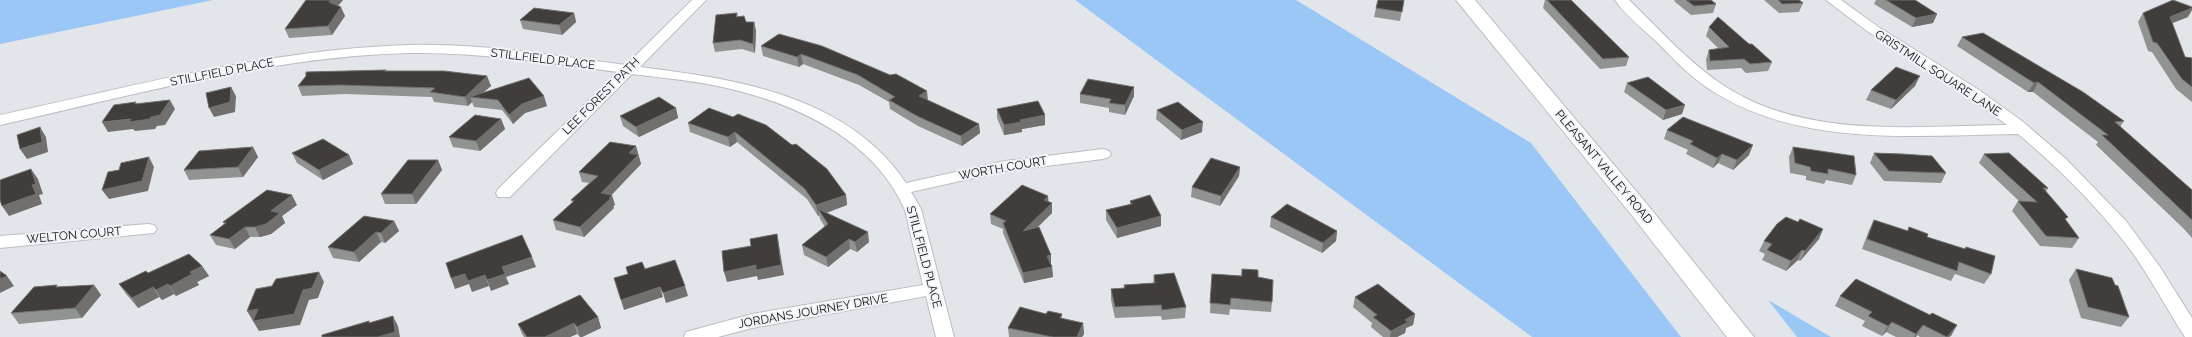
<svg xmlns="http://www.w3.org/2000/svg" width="2192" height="337" viewBox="0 0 2192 337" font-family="Raleway,sans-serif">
<rect width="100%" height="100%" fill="#e2e6eb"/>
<g fill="#9bc7f6">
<path d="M 0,0 L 213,0 L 0,44 Z"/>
<path d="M 1075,0 L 1296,0 L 1531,143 L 1681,337 L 1532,337 Z"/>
<path d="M 1768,300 L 1831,337 L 1797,337 Z"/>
</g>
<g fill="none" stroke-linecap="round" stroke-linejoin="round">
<defs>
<g id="minor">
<path d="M 692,0 L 706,0 L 640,67 C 736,79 847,95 906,183 L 1005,161 L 1103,149 L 1109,151 L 1111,154 L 1109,157 L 1103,159 L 1005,171 L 911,192 L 921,209 L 954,337 L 936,337 L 926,296 L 752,328 L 718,337 L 684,337 L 686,332 L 752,314 L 923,285 C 919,267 914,249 910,232 C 908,224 907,215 904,208 C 874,141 799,105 731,89 C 699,81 665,78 632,74 L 510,197 L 498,197 L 496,193 L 498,189 L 618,72 C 549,63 481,52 411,53 C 272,56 135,95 0,125 L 0,115 C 135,86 271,49 410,45 C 482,43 554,56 626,65 Z"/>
<path d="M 1615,0 L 1629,0 C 1660,30 1690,64 1726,87 C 1807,139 1916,126 2007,125 L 1969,97 L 1867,31 L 1826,0 L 1841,0 L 1877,26 L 1979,90 L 2022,121 L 2066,159 L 2126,221 L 2160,267 L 2192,318 L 2192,337 L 2185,337 C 2167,309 2151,279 2132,252 C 2099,208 2060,169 2018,134 C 1919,135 1807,148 1717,94 C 1695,81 1676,62 1658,43 C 1644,30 1626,16 1615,0 Z"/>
<path d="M 148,224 L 154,225 L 157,229 L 154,233 L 0,248 L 0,236 Z"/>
</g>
<path id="secondary" d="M 1456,0 L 1475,0 L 1646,203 L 1754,337 L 1727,337 L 1630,213 Z"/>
</defs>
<use href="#minor" stroke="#babec2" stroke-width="2"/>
<use href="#secondary" stroke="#babec2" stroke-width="2"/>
<use href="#minor" fill="#fff" fill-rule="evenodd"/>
<use href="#secondary" fill="#fff" fill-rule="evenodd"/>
</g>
<g fill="#919292">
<path d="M 306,0 L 343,0 L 338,6 L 345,16 L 332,35 L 289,38 L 285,29 Z"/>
<path d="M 1404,0 L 1400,21 L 1374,17 L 1376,8 Z"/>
<path d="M 1545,0 L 1571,0 L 1629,57 L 1626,66 L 1600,69 L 1543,8 Z"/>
<path d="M 1675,0 L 1711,0 L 1716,4 L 1713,13 L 1691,15 L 1674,1 Z"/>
<path d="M 1764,0 L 1799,0 L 1803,3 L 1799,12 L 1779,13 Z"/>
<path d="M 1876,0 L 1915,0 L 1937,14 L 1933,23 L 1912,27 L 1874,4 Z"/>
<path d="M 574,13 L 576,22 L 562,35 L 523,29 L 520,20 Z"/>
<path d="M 737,13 L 738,17 L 746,22 L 754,22 L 756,31 L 755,53 L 742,49 L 715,52 L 713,43 Z"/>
<path d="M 2143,13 L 2188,17 L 2172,23 L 2185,57 L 2192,58 L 2192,102 L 2176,89 L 2152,52 L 2148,51 L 2138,22 Z"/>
<path d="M 1709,27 L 1749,44 L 1772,62 L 1768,71 L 1746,73 L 1741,68 L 1707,70 L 1706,59 L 1709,50 L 1718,48 L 1706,36 Z"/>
<path d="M 779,34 L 979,124 L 980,133 L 962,146 L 918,126 L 890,109 L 889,102 L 859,85 L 803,64 L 799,67 L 763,56 L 761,46 Z"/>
<path d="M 1962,37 L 2124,121 L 2120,127 L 2192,190 L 2192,238 L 2183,228 L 2096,145 L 2098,142 L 2033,92 L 2028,92 L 1957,46 Z"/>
<path d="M 386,70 L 386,71 L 487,76 L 491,86 L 482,93 L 547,106 L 525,113 L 513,124 L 502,110 L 474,107 L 472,102 L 468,106 L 434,102 L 432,97 L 345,94 L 302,96 L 298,86 Z"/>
<path d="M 1627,83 L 1682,114 L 1663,120 L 1624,92 Z"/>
<path d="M 1915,86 L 1891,109 L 1866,100 L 1871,90 Z"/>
<path d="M 1080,94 L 1134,96 L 1125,115 L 1109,112 L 1109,108 L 1080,103 Z"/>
<path d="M 676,108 L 678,118 L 639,137 L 623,126 L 620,116 Z"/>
<path d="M 709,108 L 846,195 L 847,205 L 827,213 L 869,242 L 857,252 L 850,249 L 828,267 L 804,255 L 802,245 L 825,227 L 820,219 L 819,215 L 818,216 L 807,199 L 737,142 L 730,147 L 690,132 L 688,123 Z"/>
<path d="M 997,109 L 1045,115 L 1045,125 L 1022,129 L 1022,132 L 1004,135 L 997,118 Z"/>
<path d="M 1157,110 L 1202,132 L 1181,140 L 1156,119 Z"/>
<path d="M 501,119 L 505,129 L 480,151 L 453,147 L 449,137 Z"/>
<path d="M 1667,130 L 1749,155 L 1733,170 L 1718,163 L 1713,168 L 1686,154 L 1688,150 L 1664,139 Z"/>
<path d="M 636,146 L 641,164 L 611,195 L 615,205 L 613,206 L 614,208 L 584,237 L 556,230 L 553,220 L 572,203 L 571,200 L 589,183 L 582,182 L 579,172 Z"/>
<path d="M 253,147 L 258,157 L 243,177 L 189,180 L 184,170 Z"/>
<path d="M 1793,147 L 1856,175 L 1852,185 L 1826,180 L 1824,184 L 1806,180 L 1806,176 L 1790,173 L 1789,157 Z"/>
<path d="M 292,153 L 349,155 L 353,164 L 323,180 L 297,163 Z"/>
<path d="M 1874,153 L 1946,173 L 1941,183 L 1884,181 L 1870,163 Z"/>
<path d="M 1984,154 L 2048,188 L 2046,192 L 2079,238 L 2072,248 L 2040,246 L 2012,211 L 2018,201 L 2019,201 L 1979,163 Z"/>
<path d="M 438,160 L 442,170 L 416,204 L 385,204 L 381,194 Z"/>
<path d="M 1240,167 L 1239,176 L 1220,206 L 1191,197 L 1192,187 Z"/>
<path d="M 1130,201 L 1161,216 L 1161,226 L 1117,238 L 1106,220 L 1106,210 L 1130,204 Z"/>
<path d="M 1049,202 L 1052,203 L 1052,213 L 1038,227 L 1051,255 L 1051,264 L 1052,267 L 1053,277 L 1024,283 L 1003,233 L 1003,229 L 991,224 L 990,214 Z"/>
<path d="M 297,205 L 282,216 L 285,223 L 271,234 L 260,237 L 250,237 L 235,249 L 216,245 L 210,235 L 224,224 L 223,222 Z"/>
<path d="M 1271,217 L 1337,231 L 1336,241 L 1322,253 L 1270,227 Z"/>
<path d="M 1874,220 L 1907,231 L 1909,227 L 1927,237 L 1965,249 L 1966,247 L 1991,274 L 1984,284 L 1955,274 L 1951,281 L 1862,249 L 1869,230 Z"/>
<path d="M 394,221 L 399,231 L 385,243 L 381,242 L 359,262 L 333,258 L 328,247 Z"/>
<path d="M 1798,222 L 1823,229 L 1819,239 L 1800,261 L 1798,260 L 1786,271 L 1762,260 L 1765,254 L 1759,251 L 1764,241 Z"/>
<path d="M 202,266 L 209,276 L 197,282 L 199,285 L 176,296 L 174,294 L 162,300 L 159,297 L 138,308 L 126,294 L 119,284 L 148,273 Z"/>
<path d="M 1242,269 L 1258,277 L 1272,302 L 1271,312 L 1230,309 L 1229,315 L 1210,313 L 1212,274 L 1241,276 Z"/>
<path d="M 2076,269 L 2115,285 L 2129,317 L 2121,327 L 2081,318 L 2069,280 Z"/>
<path d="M 1154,275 L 1186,307 L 1185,318 L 1162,320 L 1161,316 L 1115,318 L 1111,300 L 1111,289 L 1124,288 L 1124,285 L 1153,283 Z"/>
<path d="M 94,285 L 101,295 L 82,318 L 19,324 L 11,313 L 58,287 Z"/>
<path d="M 1840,296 L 1930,315 L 1957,325 L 1949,337 L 1920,337 L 1917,335 L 1916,337 L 1896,337 L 1886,332 L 1882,336 L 1862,326 L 1865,321 L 1835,306 Z"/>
<path d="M 1355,297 L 1415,314 L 1413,325 L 1406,328 L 1405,333 L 1397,337 L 1383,337 L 1371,327 L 1372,323 L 1353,307 Z"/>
<path d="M 1046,314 L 1062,314 L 1062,318 L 1083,323 L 1084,334 L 1082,337 L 1009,337 L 1008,328 Z"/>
<path d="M 598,317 L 601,328 L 582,337 L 580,337 L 577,334 L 570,337 L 524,337 L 522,334 L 518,324 Z"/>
</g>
<g fill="#71706f">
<path d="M 331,0 L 343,0 L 333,11 L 329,2 Z"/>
<path d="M 341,7 L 345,16 L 332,35 L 328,26 Z"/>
<path d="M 2192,8 L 2192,10 L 2188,17 L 2165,26 L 2170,17 Z"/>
<path d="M 574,13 L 576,22 L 562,35 L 559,25 Z"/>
<path d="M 1937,14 L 1933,23 L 1912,27 L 1916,18 Z"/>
<path d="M 754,22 L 756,31 L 755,53 L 753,44 Z"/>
<path d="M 801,54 L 803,64 L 799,67 L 797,57 Z"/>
<path d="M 487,76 L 491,86 L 477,98 L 470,97 L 472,102 L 468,106 L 465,97 Z"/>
<path d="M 1920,76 L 1915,86 L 1891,109 L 1896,100 Z"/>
<path d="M 2038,82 L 2033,92 L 2028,92 L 2034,83 Z"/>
<path d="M 231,87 L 236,96 L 235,112 L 214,117 L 209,108 Z"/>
<path d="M 1134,87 L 1134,96 L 1125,115 L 1125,105 Z"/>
<path d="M 927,91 L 928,101 L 919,96 Z"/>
<path d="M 544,96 L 547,106 L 525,113 L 513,124 L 509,115 L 522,104 Z"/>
<path d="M 170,100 L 175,109 L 165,125 L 157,126 L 155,129 L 135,131 L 133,129 L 108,132 L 102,122 L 151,117 Z"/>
<path d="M 1685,105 L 1682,114 L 1663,120 L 1666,110 Z"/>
<path d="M 676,108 L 678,118 L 639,137 L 636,127 Z"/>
<path d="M 1045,115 L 1045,125 L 1022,129 L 1022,132 L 1004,135 L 1004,125 L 1020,120 Z"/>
<path d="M 501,119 L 505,129 L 480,151 L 476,141 Z"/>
<path d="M 1203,122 L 1202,132 L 1181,140 L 1182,130 Z"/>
<path d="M 979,124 L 980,133 L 962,146 L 961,136 Z"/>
<path d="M 40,127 L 46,137 L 48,152 L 27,159 L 20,149 Z"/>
<path d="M 735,132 L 737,142 L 730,147 L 728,137 Z"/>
<path d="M 1753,145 L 1749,155 L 1733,170 L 1737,160 Z"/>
<path d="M 636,146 L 641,164 L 604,203 L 601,193 L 629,153 Z"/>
<path d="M 253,147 L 258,157 L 243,177 L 238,167 Z"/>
<path d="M 1722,154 L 1718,163 L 1713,168 L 1717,158 Z"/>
<path d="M 349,155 L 353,164 L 323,180 L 319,170 Z"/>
<path d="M 149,157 L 154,167 L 148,191 L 109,199 L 102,190 Z"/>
<path d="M 438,160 L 442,170 L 416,204 L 412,194 Z"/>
<path d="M 1240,167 L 1239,176 L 1220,206 L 1221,196 Z"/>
<path d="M 31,169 L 38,179 L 43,194 L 39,195 L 42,204 L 9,216 L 2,206 L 32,185 Z"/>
<path d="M 292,195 L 297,205 L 282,216 L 285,223 L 271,234 L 260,237 L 255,227 L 271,211 Z"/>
<path d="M 612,195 L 615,205 L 613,206 L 614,208 L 584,237 L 580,227 Z"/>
<path d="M 846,195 L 847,205 L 822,214 L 818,209 L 819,215 L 818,216 L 816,205 Z"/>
<path d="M 1048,196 L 1049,206 L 1044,200 Z"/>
<path d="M 1052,203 L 1052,213 L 1023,241 L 1023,231 Z"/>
<path d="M 1161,216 L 1161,226 L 1117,238 L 1117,228 Z"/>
<path d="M 394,221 L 399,231 L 385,243 L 381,233 Z"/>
<path d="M 245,227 L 250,237 L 235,249 L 229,239 Z"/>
<path d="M 1823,229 L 1819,239 L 1800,261 L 1805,251 Z"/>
<path d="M 1337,231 L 1336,241 L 1322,253 L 1323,243 Z"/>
<path d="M 376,232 L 381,242 L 359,262 L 354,252 Z"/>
<path d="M 868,232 L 869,242 L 857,252 L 855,242 Z"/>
<path d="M 777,234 L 784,275 L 758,280 L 757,276 L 727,282 L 724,272 Z"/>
<path d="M 849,239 L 850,249 L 828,267 L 826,257 Z"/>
<path d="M 1802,250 L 1798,260 L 1786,271 L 1791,261 Z"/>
<path d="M 1051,255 L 1051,265 L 1047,256 Z"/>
<path d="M 532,257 L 536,267 L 506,277 L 509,284 L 491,291 L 487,280 L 502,267 Z"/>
<path d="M 202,266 L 209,276 L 197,282 L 199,285 L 176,296 L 170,286 L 190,272 Z"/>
<path d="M 1052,267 L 1053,277 L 1024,283 L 1023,273 Z"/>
<path d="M 319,272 L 324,282 L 318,298 L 309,300 L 300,325 L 259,331 L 247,311 L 303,290 Z"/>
<path d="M 465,274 L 485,275 L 489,286 L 472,292 L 469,284 L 455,289 L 451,278 Z"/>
<path d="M 7,276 L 14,286 L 0,293 L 0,279 Z"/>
<path d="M 168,284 L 174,294 L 162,300 L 156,290 Z"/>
<path d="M 94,285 L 101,295 L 82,318 L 75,308 Z"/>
<path d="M 685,286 L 688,296 L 666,303 L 663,293 Z"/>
<path d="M 153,287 L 159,297 L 138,308 L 132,298 Z"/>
<path d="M 660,287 L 663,297 L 624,310 L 621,300 Z"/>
<path d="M 1415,314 L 1413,325 L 1406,328 L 1405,333 L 1397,337 L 1390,337 L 1391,331 L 1405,320 Z"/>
<path d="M 393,316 L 398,326 L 400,337 L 378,337 Z"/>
<path d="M 598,317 L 601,328 L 582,337 L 580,337 L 577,327 Z"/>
<path d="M 1892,322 L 1886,332 L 1882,336 L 1888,326 Z"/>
<path d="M 574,323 L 577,334 L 570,337 L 545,337 Z"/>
<path d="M 1083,323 L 1084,334 L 1082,337 L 1077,337 Z"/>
<path d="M 1923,325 L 1917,335 L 1916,337 L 1914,337 L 1916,334 Z"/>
<path d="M 1957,325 L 1951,336 L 1949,337 L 1947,337 Z"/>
</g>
<g fill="#403d3a" stroke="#71706f">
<path d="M 306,0 L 331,0 L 329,2 L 341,7 L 328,26 L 285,29 Z"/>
<path d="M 1378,0 L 1404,0 L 1402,12 L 1376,8 Z"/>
<path d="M 1547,0 L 1571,0 L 1629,57 L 1603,59 Z"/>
<path d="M 1686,0 L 1711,0 L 1716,4 L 1694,6 Z"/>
<path d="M 1778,0 L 1799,0 L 1803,3 L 1782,4 Z"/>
<path d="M 1886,0 L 1915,0 L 1937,14 L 1916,18 Z"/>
<path d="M 2173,0 L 2192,7 L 2192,8 L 2170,17 L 2185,57 L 2192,58 L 2192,87 L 2182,79 L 2157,43 L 2153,42 L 2143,13 Z"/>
<path d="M 534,8 L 574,13 L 559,25 L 520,20 Z"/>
<path d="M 737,13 L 736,17 L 744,16 L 746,22 L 754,22 L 753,44 L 740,40 L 713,43 L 716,15 Z"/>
<path d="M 1718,17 L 1749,44 L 1752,44 L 1772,62 L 1750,64 L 1744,59 L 1710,61 L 1709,50 L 1729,47 L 1709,27 Z"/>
<path d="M 1983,33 L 2083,92 L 2124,121 L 2115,122 L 2192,190 L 2192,220 L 2102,135 L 2108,135 L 2038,82 L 2034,83 L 1962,37 Z"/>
<path d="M 779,34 L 822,46 L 890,75 L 896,74 L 927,91 L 919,96 L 979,124 L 961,136 L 917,116 L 889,100 L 895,97 L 858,75 L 801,54 L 797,57 L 761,46 Z"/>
<path d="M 1896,67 L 1920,76 L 1896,100 L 1871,90 Z"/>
<path d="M 386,70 L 384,71 L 444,71 L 487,76 L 465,97 L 430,92 L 435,88 L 341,85 L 298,86 L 306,76 L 306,72 Z"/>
<path d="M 1648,77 L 1685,105 L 1666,110 L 1627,83 Z"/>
<path d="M 529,78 L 544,96 L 522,104 L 509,115 L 498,100 L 470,97 Z"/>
<path d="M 1088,79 L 1134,87 L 1125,105 L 1109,103 L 1111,99 L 1080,94 Z"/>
<path d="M 231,87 L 230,102 L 209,108 L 206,93 Z"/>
<path d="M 659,97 L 676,108 L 636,127 L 620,116 Z"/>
<path d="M 170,100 L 160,115 L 151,117 L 150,119 L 129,122 L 131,119 L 102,122 L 114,105 L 136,102 L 135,104 Z"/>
<path d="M 1038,101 L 1045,115 L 1020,120 L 1021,122 L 1004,125 L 997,109 Z"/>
<path d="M 1178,102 L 1203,122 L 1182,130 L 1157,110 Z"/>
<path d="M 709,108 L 733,117 L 738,114 L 766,125 L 792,145 L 796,144 L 827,169 L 846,195 L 816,205 L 805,189 L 735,132 L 728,137 L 688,123 Z"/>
<path d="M 475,115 L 501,119 L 476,141 L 449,137 Z"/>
<path d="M 1683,117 L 1753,145 L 1737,160 L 1722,154 L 1717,158 L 1690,144 L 1693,141 L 1667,130 Z"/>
<path d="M 40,127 L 42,142 L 20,149 L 17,135 Z"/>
<path d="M 323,139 L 349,155 L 319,170 L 292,153 Z"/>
<path d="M 610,142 L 636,146 L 629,153 L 638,155 L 601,193 L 612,195 L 609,198 L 611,198 L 580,227 L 553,220 L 574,201 L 571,200 L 598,176 L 579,172 Z"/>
<path d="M 253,147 L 238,167 L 184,170 L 199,151 Z"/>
<path d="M 1793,147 L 1854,156 L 1856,175 L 1828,169 L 1828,174 L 1811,171 L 1810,167 L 1795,163 Z"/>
<path d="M 1874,153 L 1902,154 L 1932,156 L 1946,173 L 1889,171 Z"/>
<path d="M 2009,153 L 2048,188 L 2043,188 L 2068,217 L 2065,219 L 2079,238 L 2046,236 L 2018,201 L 2037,202 L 1984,154 Z"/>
<path d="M 149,157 L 142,181 L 102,190 L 108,172 L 119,170 L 121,163 Z"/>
<path d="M 1211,158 L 1240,167 L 1221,196 L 1192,187 Z"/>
<path d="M 408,160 L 438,160 L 412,194 L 381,194 Z"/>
<path d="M 31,169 L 36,184 L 32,185 L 36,194 L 2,206 L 0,200 L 0,180 Z"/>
<path d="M 1022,185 L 1048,196 L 1044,200 L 1052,203 L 1023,231 L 1039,227 L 1051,255 L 1047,256 L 1052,267 L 1023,273 L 1003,223 L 1006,221 L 990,214 Z"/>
<path d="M 267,190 L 292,195 L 271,211 L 280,213 L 266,224 L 255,227 L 245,227 L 229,239 L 210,235 L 226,223 L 223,222 Z"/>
<path d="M 1150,195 L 1161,216 L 1117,228 L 1106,210 L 1132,204 L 1130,201 Z"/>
<path d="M 1287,204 L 1337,231 L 1323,243 L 1271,217 Z"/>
<path d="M 818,209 L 868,232 L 855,242 L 849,239 L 826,257 L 802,245 L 828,224 Z"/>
<path d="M 364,216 L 394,221 L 381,233 L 376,232 L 354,252 L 328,247 Z"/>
<path d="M 1786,217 L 1798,222 L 1800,219 L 1823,229 L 1805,251 L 1802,250 L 1791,261 L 1767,250 L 1772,244 L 1764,241 L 1777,224 Z"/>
<path d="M 1874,220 L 1908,231 L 1909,227 L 1928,234 L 1927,237 L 1965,249 L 1966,247 L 1995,256 L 1991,274 L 1959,262 L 1957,271 L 1867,239 Z"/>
<path d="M 777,234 L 781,265 L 756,270 L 756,265 L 724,272 L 722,251 L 751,246 L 750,239 Z"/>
<path d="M 522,235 L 532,257 L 502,267 L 505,274 L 487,280 L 485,275 L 468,281 L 465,274 L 451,278 L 446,263 Z"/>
<path d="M 189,254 L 202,266 L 190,272 L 192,274 L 170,286 L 168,284 L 156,290 L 153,287 L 132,298 L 119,284 L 146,271 L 148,273 Z"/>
<path d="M 675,260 L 685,286 L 663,293 L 660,287 L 621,300 L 614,278 L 628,274 L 626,267 L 642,262 L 645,269 Z"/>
<path d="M 1242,269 L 1258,270 L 1258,277 L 1273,280 L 1272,302 L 1231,298 L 1230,305 L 1210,303 L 1212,274 L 1242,276 Z"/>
<path d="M 2076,269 L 2112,278 L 2115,285 L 2118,286 L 2129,317 L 2088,307 Z"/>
<path d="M 0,271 L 7,276 L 0,279 Z"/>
<path d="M 319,272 L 312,288 L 303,290 L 294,314 L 253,321 L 258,309 L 247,311 L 256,289 L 272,286 L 276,279 Z"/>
<path d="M 1174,273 L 1186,307 L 1162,310 L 1161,305 L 1115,307 L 1111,289 L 1125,288 L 1124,285 L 1155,283 L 1154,275 Z"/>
<path d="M 1856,279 L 1930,315 L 1932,313 L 1957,325 L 1947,337 L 1923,325 L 1916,334 L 1892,322 L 1888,326 L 1868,316 L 1872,312 L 1840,296 Z"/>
<path d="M 1378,284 L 1415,314 L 1405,320 L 1408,322 L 1391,331 L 1373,317 L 1377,315 L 1355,297 Z"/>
<path d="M 57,285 L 56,287 L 94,285 L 75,308 L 11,313 L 34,287 Z"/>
<path d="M 580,295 L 598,317 L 577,327 L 574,323 L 545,337 L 527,337 L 518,324 Z"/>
<path d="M 1020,307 L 1046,314 L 1048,311 L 1062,314 L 1060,318 L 1083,323 L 1077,337 L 1053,337 L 1008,328 Z"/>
<path d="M 393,316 L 395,332 L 378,337 L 322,337 L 322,335 L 369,321 L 369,323 Z"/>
</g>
<g text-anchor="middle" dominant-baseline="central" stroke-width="4" stroke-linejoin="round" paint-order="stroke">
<g font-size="12" fill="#141517" stroke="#f0f4f8">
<text transform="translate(543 59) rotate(7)">STILLFIELD PLACE</text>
<text transform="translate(222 72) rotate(-11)">STILLFIELD PLACE</text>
<text transform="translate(1938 73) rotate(33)">GRISTMILL SQUARE LANE</text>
<text transform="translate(601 96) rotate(-45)">LEE FOREST PATH</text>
<text transform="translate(1604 167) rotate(50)">PLEASANT VALLEY ROAD</text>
<text transform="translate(1003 168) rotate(-10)">WORTH COURT</text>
<text transform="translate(74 235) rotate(-5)">WELTON COURT</text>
<text transform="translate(924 257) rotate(75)">STILLFIELD PLACE</text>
<text transform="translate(813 311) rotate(-10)">JORDANS JOURNEY DRIVE</text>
</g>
</g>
</svg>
